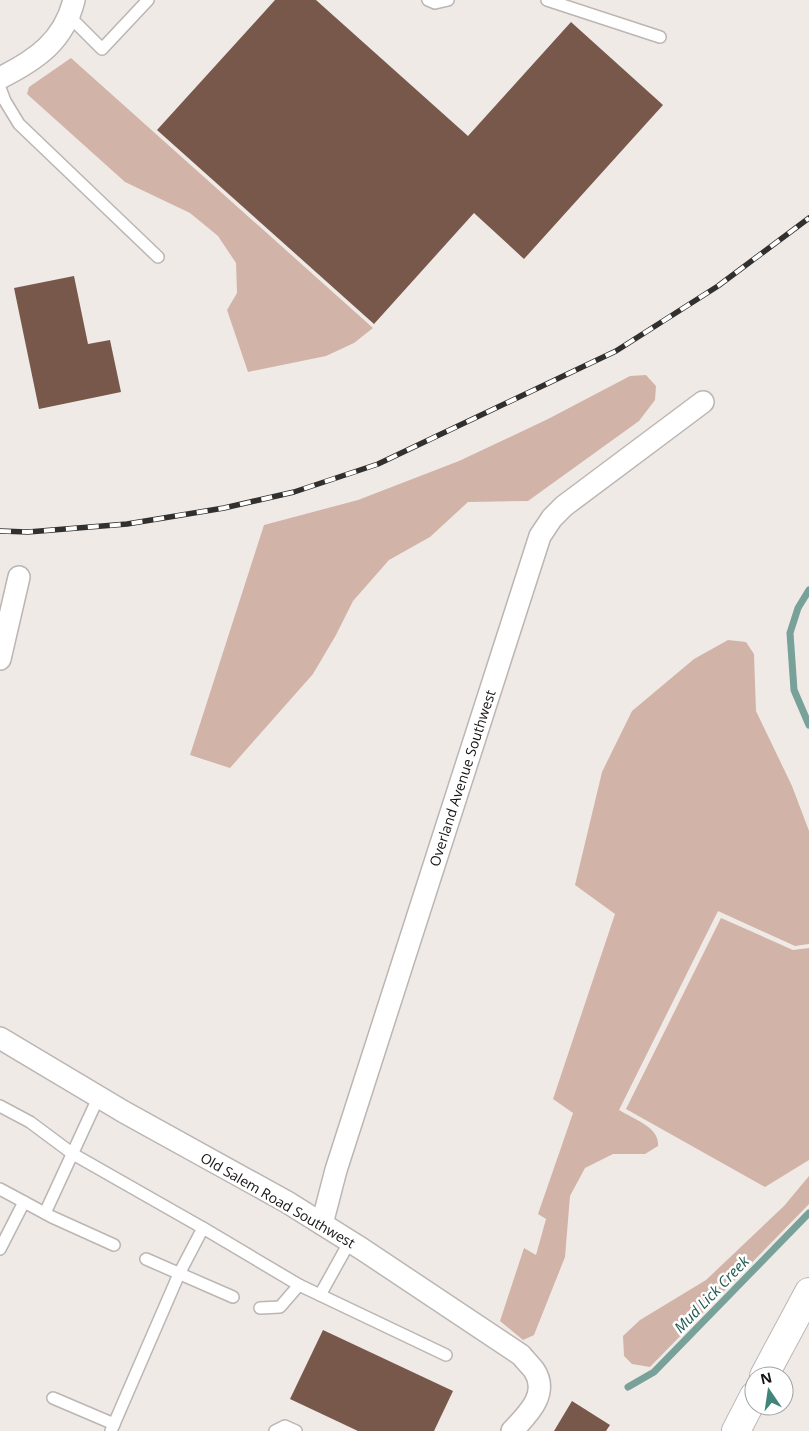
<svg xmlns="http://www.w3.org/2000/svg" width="809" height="1431" viewBox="0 0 809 1431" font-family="'Open Sans',sans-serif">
<rect width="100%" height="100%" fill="#f0eae7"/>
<g fill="#d2b3a7">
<path d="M 71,58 L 373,328 L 354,343 L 326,356 L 248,372 L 227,310 L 237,293 L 236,263 L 218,236 L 190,213 L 125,182 L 27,94 L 29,87 Z"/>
<path d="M 646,375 L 656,386 L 655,400 L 639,421 L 528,501 L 468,502 L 430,537 L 389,560 L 353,601 L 336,635 L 313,674 L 230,768 L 190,755 L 264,525 L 358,500 L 459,461 L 548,419 L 630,376 Z"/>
<path d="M 728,640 L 746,642 L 754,654 L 756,711 L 792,786 L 809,831 L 809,944 L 795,946 L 718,911 L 619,1110 C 633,1119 660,1127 658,1146 L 645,1154 L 613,1154 L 585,1168 L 570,1196 L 565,1257 L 534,1335 L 523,1340 L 500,1321 L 524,1248 L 536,1255 L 546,1219 L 538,1214 L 573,1113 L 553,1099 L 615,914 L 575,885 L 602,772 L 632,711 L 694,659 Z"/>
<path d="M 721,918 L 793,950 L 809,948 L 809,1160 L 765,1187 L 626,1109 Z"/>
<path d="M 809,1176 L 809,1204 L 650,1367 L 632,1364 L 624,1356 L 623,1336 L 640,1320 L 706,1280 L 784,1206 Z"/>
</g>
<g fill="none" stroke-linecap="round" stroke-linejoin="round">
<g stroke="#77a199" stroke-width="7">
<path d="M 809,590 L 798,608 L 790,633 L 794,690 L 809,725"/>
<path d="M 628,1387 L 654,1372 L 809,1213"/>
</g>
</g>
<g fill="#79584c">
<path d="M 275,0 L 316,0 L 468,136 L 571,22 L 663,105 L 524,259 L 474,213 L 374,324 L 157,130 Z"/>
<path d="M 74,276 L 88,344 L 110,340 L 121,392 L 39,409 L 14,288 Z"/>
<path d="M 323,1330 L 453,1391 L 434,1431 L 358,1431 L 290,1399 Z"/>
<path d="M 572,1401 L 610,1425 L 606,1431 L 554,1431 Z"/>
</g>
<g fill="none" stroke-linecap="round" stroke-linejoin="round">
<defs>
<g id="service">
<path d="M 428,0 L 435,3 L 448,0"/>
<path d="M 547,0 L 660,37"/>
<path d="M 70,17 L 102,49 L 148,0"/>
<path d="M 0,88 L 5,101 L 19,124 L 158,257"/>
<path d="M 0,1106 L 30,1122 L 73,1154 L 203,1228 L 179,1274 L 111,1431"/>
<path d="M 0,1189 L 52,1217 L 114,1245"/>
<path d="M 45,1213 L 99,1096"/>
<path d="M 203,1228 L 299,1285 L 446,1355"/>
<path d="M 0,1249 L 24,1202"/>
<path d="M 146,1259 L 233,1297"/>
<path d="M 320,1295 L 350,1241"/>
<path d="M 260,1308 L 280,1307 L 299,1285"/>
<path d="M 53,1398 L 114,1424"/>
<path d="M 275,1431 L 285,1426 L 296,1431"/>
</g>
<g id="minor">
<path d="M 0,78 C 36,60 64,41 74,0"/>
<path d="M 0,659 L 19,577"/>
<path d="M 0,1038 L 124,1112 L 287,1202 L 362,1249 L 521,1355 C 525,1360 530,1365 534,1370 C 550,1394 527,1415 512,1431"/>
<path d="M 322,1224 L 336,1170 L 540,536 L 552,518 L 564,506 L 703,402"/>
</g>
<g id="tertiary">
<path d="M 764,1376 L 809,1292"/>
<path d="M 736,1431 L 754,1396"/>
</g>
</defs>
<use href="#service" stroke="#bbb5b3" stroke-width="14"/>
<use href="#minor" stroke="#bbb5b3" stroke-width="24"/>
<use href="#tertiary" stroke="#bbb5b3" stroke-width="30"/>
<use href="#service" stroke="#fff" stroke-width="11"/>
<use href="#minor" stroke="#fff" stroke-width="21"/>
<use href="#tertiary" stroke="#fff" stroke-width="28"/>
<defs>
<path id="rail" d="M 0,531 L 28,532 L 127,524 L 224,508 L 294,492 L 378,464 L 616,351 L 718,286 L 809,218"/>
</defs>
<use href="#rail" stroke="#32302e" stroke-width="5.5"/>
<use href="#rail" stroke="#fff" stroke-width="4" stroke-dasharray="11" stroke-linecap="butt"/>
</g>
<g text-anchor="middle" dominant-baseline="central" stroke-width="5" stroke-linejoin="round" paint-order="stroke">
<g font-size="14" fill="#161413" stroke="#fff">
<text transform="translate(462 778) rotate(-72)">Overland Avenue Southwest</text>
<text transform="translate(278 1200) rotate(30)">Old Salem Road Southwest</text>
</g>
<g font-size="15" font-style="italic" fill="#1e594f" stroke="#fff">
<text transform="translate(711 1294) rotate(-46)">Mud Lick Creek</text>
</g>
</g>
<g transform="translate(769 1391) rotate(347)"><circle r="24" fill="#ffffff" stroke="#a2a1a1"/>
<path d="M0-4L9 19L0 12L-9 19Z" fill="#41857a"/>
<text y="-8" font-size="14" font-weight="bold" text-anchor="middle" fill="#161413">N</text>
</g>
</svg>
